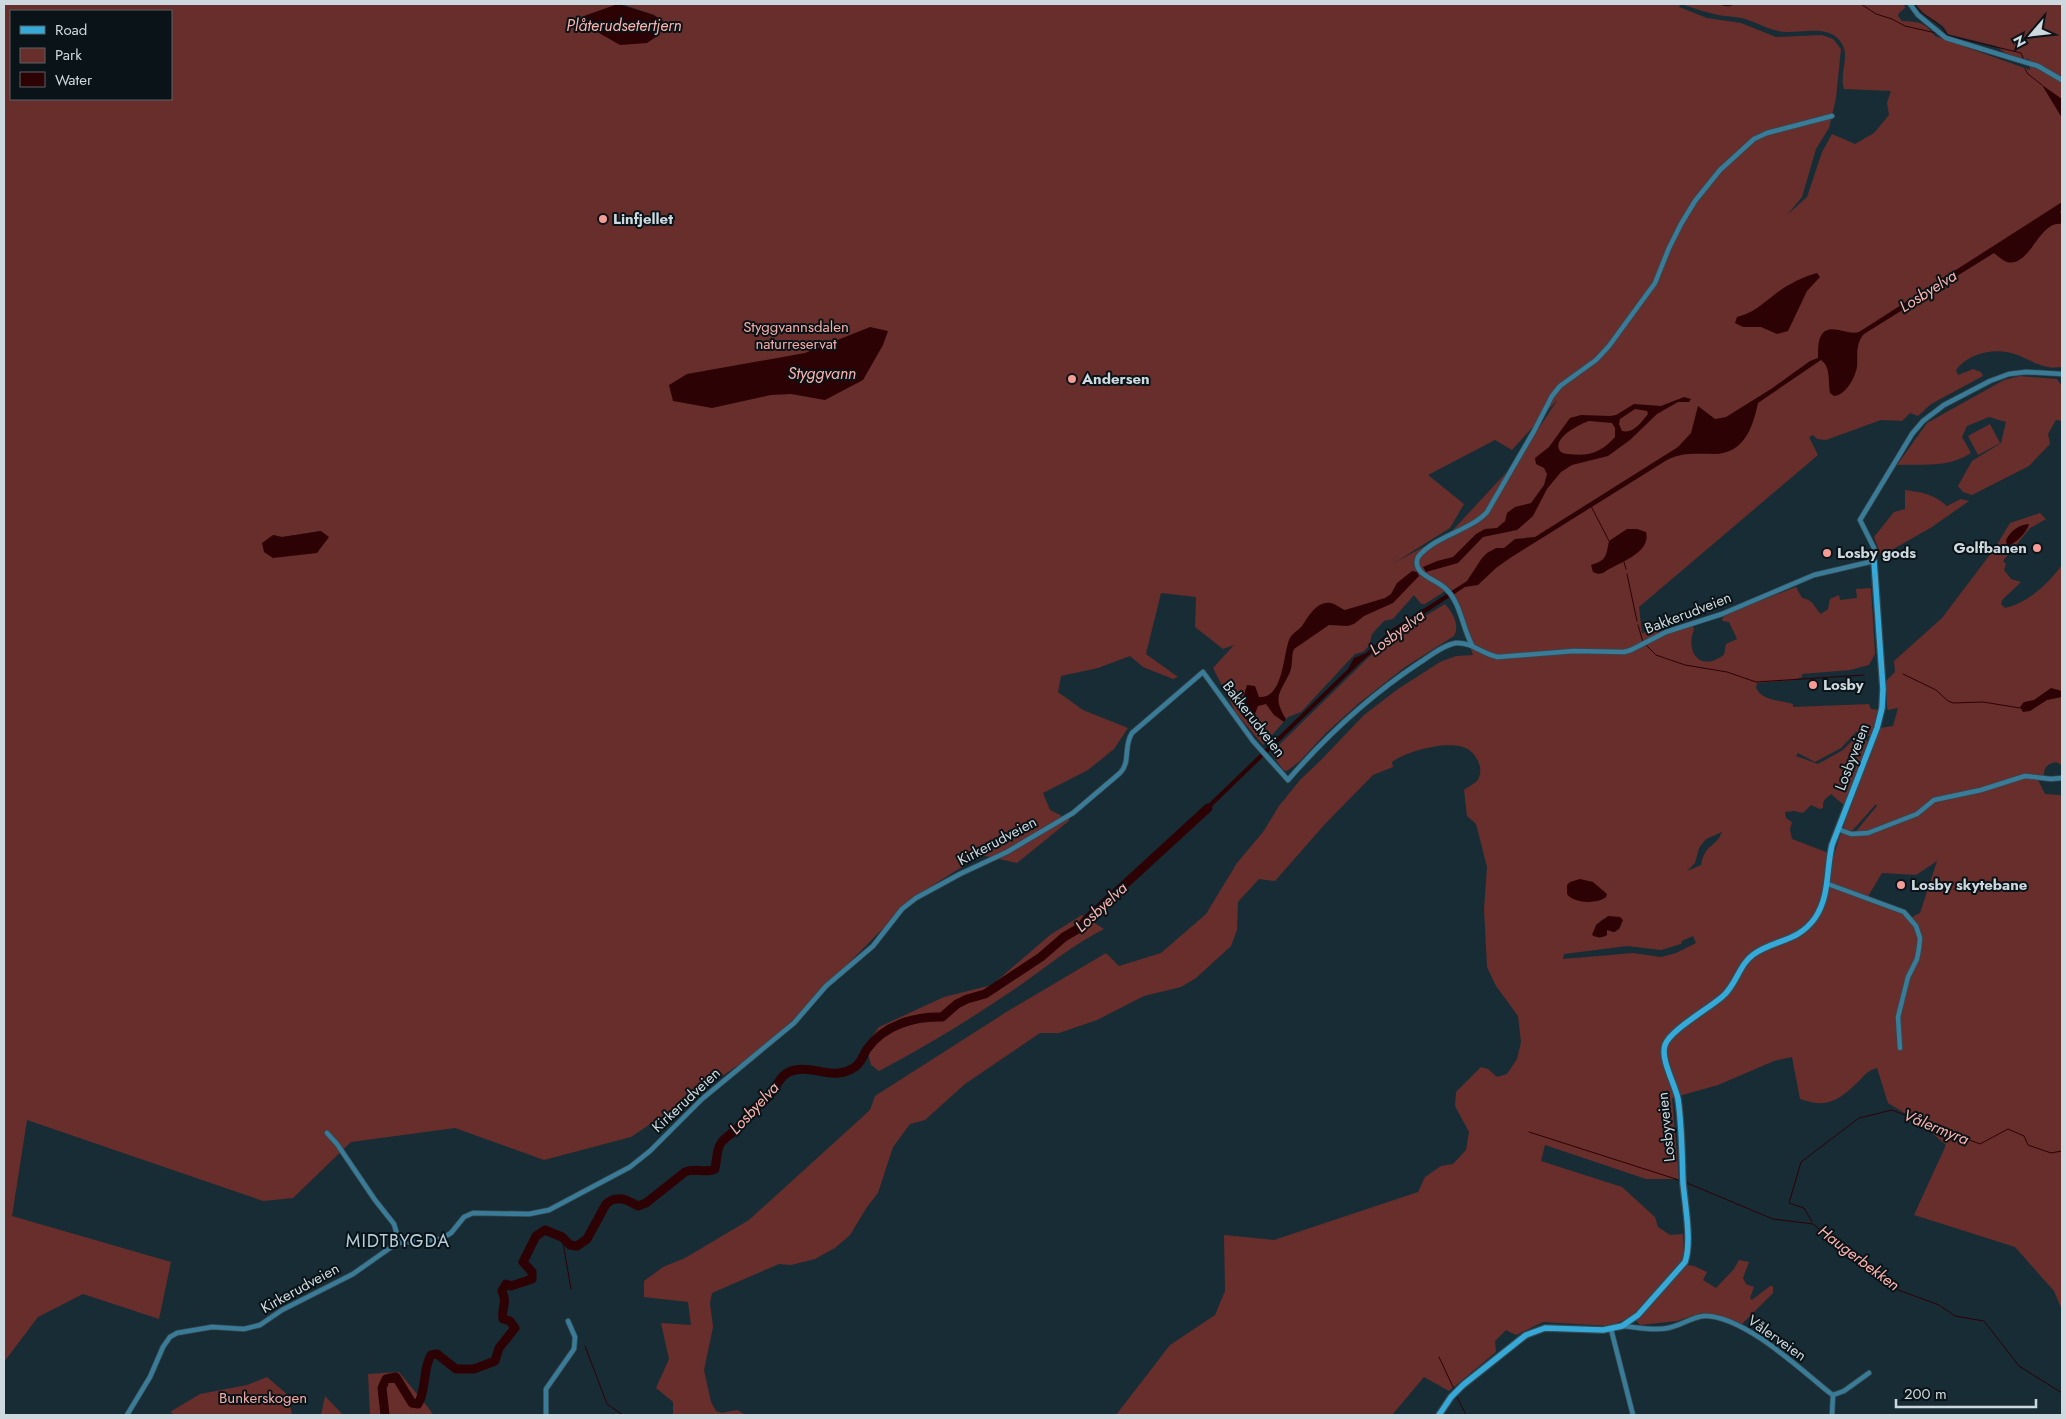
<svg xmlns="http://www.w3.org/2000/svg" width="2066" height="1419" viewBox="0 0 2066 1419" font-family="Jost,sans-serif">
<rect width="100%" height="100%" fill="#182c35"/>
<g fill="#682e2b" fill-rule="evenodd">
<path d="M 4,4 L 618,4 L 585,16 L 654,15 L 622,4 L 1904,4 L 1905,8 L 1899,13 L 1898,16 L 1902,21 C 1918,22 1924,21 1935,36 L 2030,70 L 2029,59 L 2021,59 L 2005,53 L 1996,46 L 1948,34 L 1943,26 L 1923,13 L 1916,4 L 2062,4 L 2062,367 C 2039,370 2031,358 2011,353 C 1991,348 1968,354 1956,370 L 1958,375 L 1973,369 L 1981,372 L 1983,376 L 1931,404 L 1918,416 L 1910,413 L 1902,421 L 1881,420 L 1826,440 L 1817,439 L 1813,435 L 1809,437 L 1818,455 L 1639,607 L 1642,633 L 1693,626 L 1694,630 C 1687,645 1694,666 1712,661 C 1716,660 1720,657 1724,655 L 1726,644 L 1737,639 L 1729,622 L 1723,621 L 1722,619 L 1726,614 L 1796,587 L 1802,598 C 1814,600 1813,606 1821,614 L 1828,609 L 1830,599 L 1839,595 L 1840,600 L 1857,598 L 1856,589 L 1871,588 L 1875,654 L 1869,665 L 1850,670 L 1802,674 L 1802,677 L 1793,680 L 1757,683 L 1756,688 C 1762,701 1780,700 1793,704 L 1793,707 L 1869,704 L 1871,709 L 1880,710 L 1870,737 L 1864,732 L 1856,732 L 1841,748 L 1815,762 L 1798,753 L 1796,756 L 1818,764 L 1843,750 L 1857,736 L 1863,736 L 1868,742 L 1845,806 L 1831,794 C 1825,800 1823,798 1823,808 L 1820,809 L 1811,805 L 1803,813 L 1794,811 L 1785,812 L 1786,818 L 1792,822 L 1790,830 L 1792,839 L 1834,855 L 1841,833 L 1852,836 L 1877,806 L 1876,804 L 1852,831 L 1843,829 L 1853,797 L 1880,728 L 1893,726 L 1898,708 L 1888,710 L 1887,708 L 1886,681 L 1895,672 L 1894,661 L 1942,618 L 1995,548 L 2010,523 L 2040,513 L 2046,519 L 2030,528 L 2003,561 L 2006,564 L 2004,570 L 2011,579 L 2021,582 L 2002,600 L 2001,604 L 2005,608 C 2029,602 2048,584 2062,565 L 2062,765 L 2056,762 C 2048,764 2044,766 2044,775 L 2040,776 L 2038,780 L 2045,794 L 2060,795 L 2062,798 L 2062,1310 L 2054,1291 L 2015,1247 L 1914,1215 L 1946,1145 L 1918,1121 L 1888,1103 L 1877,1068 C 1868,1070 1865,1075 1859,1081 C 1839,1100 1828,1109 1800,1099 L 1792,1057 L 1774,1061 L 1718,1085 L 1672,1098 L 1679,1179 L 1646,1179 L 1545,1145 L 1541,1161 L 1622,1187 L 1655,1217 L 1658,1227 L 1670,1235 L 1683,1234 L 1684,1253 L 1680,1264 L 1694,1266 L 1707,1272 L 1703,1280 L 1716,1288 L 1734,1269 L 1739,1260 L 1749,1262 L 1743,1278 L 1746,1284 L 1754,1287 L 1750,1298 L 1752,1300 L 1770,1286 L 1773,1286 L 1773,1293 L 1742,1324 L 1722,1317 L 1701,1313 L 1677,1321 L 1640,1325 L 1632,1316 L 1611,1326 L 1543,1322 L 1516,1335 L 1506,1330 L 1495,1341 L 1496,1352 L 1449,1391 L 1424,1377 L 1392,1415 L 1116,1415 L 1170,1345 L 1215,1315 L 1225,1291 L 1224,1235 L 1274,1240 L 1418,1192 L 1425,1177 L 1441,1166 L 1453,1164 L 1466,1150 L 1469,1132 L 1455,1106 L 1456,1092 L 1481,1067 L 1488,1069 L 1497,1077 L 1507,1074 L 1517,1059 L 1521,1042 L 1518,1016 L 1496,986 L 1487,967 L 1484,909 L 1487,867 L 1476,824 L 1467,816 L 1464,790 C 1468,787 1474,784 1477,781 C 1486,769 1475,750 1463,747 C 1444,741 1407,751 1392,762 L 1393,767 L 1373,775 L 1325,824 L 1275,881 L 1259,879 L 1238,902 L 1237,930 L 1231,946 L 1196,978 L 1181,987 L 1144,996 L 1097,1020 L 1059,1033 L 1040,1033 L 965,1084 L 925,1120 L 910,1124 L 893,1147 L 878,1193 L 867,1207 L 850,1235 L 835,1248 L 815,1259 L 791,1265 L 779,1264 L 712,1293 L 710,1303 L 713,1327 L 704,1370 L 711,1402 L 716,1411 L 722,1413 L 737,1410 L 746,1415 L 673,1415 L 673,1402 L 656,1388 L 669,1359 L 661,1323 L 691,1325 L 688,1302 L 644,1297 L 644,1281 L 663,1267 L 685,1258 L 749,1220 L 870,1110 L 875,1096 L 1008,1011 L 1106,953 L 1119,966 L 1161,953 L 1206,914 L 1237,863 L 1263,832 L 1279,806 L 1300,780 L 1321,760 L 1364,715 L 1398,689 L 1440,662 L 1456,656 L 1473,655 L 1450,588 L 1425,604 L 1421,604 L 1414,595 L 1393,619 L 1384,621 L 1372,634 L 1369,646 L 1363,652 L 1355,654 L 1301,712 L 1288,717 L 1263,745 L 1236,713 L 1213,668 L 1234,645 L 1223,649 L 1195,627 L 1196,597 L 1161,593 L 1146,654 L 1178,677 L 1173,679 L 1143,667 L 1130,656 L 1098,668 L 1061,676 L 1058,692 L 1083,710 L 1128,728 L 1114,749 L 1088,770 L 1043,793 L 1050,810 L 1070,820 L 1017,863 L 981,855 L 914,897 L 767,1046 L 631,1137 L 544,1160 L 455,1128 L 351,1142 L 293,1198 L 263,1201 L 27,1120 L 12,1216 L 171,1262 L 159,1319 L 83,1294 L 38,1317 L 4,1362 ZM 1681,4 C 1693,8 1705,12 1718,15 C 1727,17 1736,16 1745,19 C 1758,23 1771,31 1785,32 C 1803,33 1831,24 1842,44 C 1850,56 1839,74 1844,89 L 1891,91 L 1887,103 L 1889,115 L 1874,133 L 1855,144 L 1832,134 L 1822,152 L 1807,197 L 1787,215 L 1802,197 L 1816,149 L 1829,128 L 1836,98 L 1841,49 L 1833,39 L 1822,35 L 1776,37 L 1741,23 L 1707,18 L 1679,7 ZM 11,11 L 171,11 L 171,99 L 11,99 ZM 1558,399 L 1518,460 L 1451,532 L 1394,563 L 1450,528 L 1464,504 L 1428,475 L 1495,440 L 1512,450 ZM 321,531 L 317,553 L 307,553 L 273,535 L 282,537 ZM 1722,832 C 1716,848 1705,843 1701,865 L 1687,871 L 1695,863 L 1699,848 L 1706,839 ZM 1937,861 L 1920,913 L 1910,918 L 1904,912 L 1867,898 L 1882,873 L 1916,875 ZM 1603,919 L 1622,925 L 1615,932 L 1607,930 L 1607,935 L 1599,938 L 1596,925 ZM 1693,936 L 1696,943 L 1676,953 L 1661,957 L 1633,953 L 1563,959 L 1564,954 L 1627,946 L 1661,950 L 1681,944 L 1682,941 Z"/>
<path d="M 2020,376 L 2057,379 L 2062,386 L 2062,421 L 2056,420 L 2048,434 L 2050,444 L 2029,466 L 1972,495 L 1963,492 L 1958,486 L 1972,461 L 2001,443 L 2006,422 L 1989,417 L 1967,426 L 1962,437 L 1971,453 C 1949,468 1922,464 1897,465 L 1927,423 L 2004,380 Z"/>
<path d="M 1990,424 L 2000,443 L 1978,455 L 1968,436 Z"/>
<path d="M 1905,490 C 1921,492 1934,494 1947,506 L 1961,499 L 1969,501 L 1932,527 L 1881,556 L 1874,537 L 1894,512 L 1905,509 Z"/>
<path d="M 1445,604 C 1453,613 1460,625 1454,636 L 1405,667 L 1358,704 L 1326,733 L 1300,761 L 1287,771 L 1283,770 L 1272,754 L 1275,749 L 1369,657 L 1399,632 Z"/>
<path d="M 1082,915 L 1104,929 C 1074,944 1049,965 1022,984 C 976,1016 928,1045 879,1071 L 871,1065 L 866,1045 L 879,1027 L 944,997 L 992,985 L 1050,935 Z"/>
<path d="M 399,1372 L 430,1410 L 433,1415 L 370,1415 L 368,1374 Z"/>
<path d="M 267,1377 L 288,1395 L 292,1415 L 175,1415 L 170,1412 L 200,1394 L 247,1385 Z"/>
<path d="M 325,1396 L 343,1415 L 321,1415 Z"/>
</g>
<g fill="#2d0204" fill-rule="evenodd">
<path d="M 618,4 L 654,15 L 663,21 L 659,35 L 647,43 L 620,45 L 599,33 L 584,16 Z"/>
<path d="M 2042,85 L 2062,99 L 2062,118 Z"/>
<path d="M 2062,202 L 2062,209 L 2060,212 L 2062,214 L 2062,224 C 2039,220 2030,268 2007,262 C 2002,260 1998,256 1994,253 L 1864,334 C 1855,344 1858,355 1857,367 C 1855,378 1846,395 1834,396 L 1830,393 C 1828,381 1831,367 1821,360 L 1758,403 C 1753,427 1744,454 1714,454 C 1697,454 1682,452 1667,460 L 1510,558 L 1496,568 L 1478,585 L 1465,587 L 1392,635 L 1360,663 L 1202,816 L 1199,813 L 1348,669 L 1354,658 L 1366,653 L 1392,629 L 1467,581 L 1482,558 L 1487,553 L 1496,548 L 1504,548 L 1515,539 L 1535,537 L 1678,447 L 1691,433 L 1698,406 L 1715,419 L 1726,417 L 1771,389 L 1810,361 L 1818,358 C 1818,353 1818,342 1820,338 C 1827,320 1846,336 1859,332 Z"/>
<path d="M 1817,273 L 1820,277 L 1807,291 L 1788,331 L 1777,334 L 1761,327 L 1743,327 L 1735,323 L 1737,317 C 1753,313 1761,305 1774,295 C 1785,286 1802,277 1817,273 Z"/>
<path d="M 870,327 L 888,331 L 883,345 L 863,380 L 825,400 L 791,394 L 771,395 L 712,408 L 673,401 L 669,385 L 687,374 L 805,353 Z"/>
<path d="M 1684,397 L 1691,399 L 1689,402 L 1678,402 L 1657,414 L 1630,440 L 1608,456 L 1572,465 L 1561,472 L 1547,489 L 1533,516 L 1517,530 L 1483,537 L 1458,563 L 1426,572 L 1423,567 L 1437,561 L 1453,557 L 1476,534 L 1485,529 L 1497,528 L 1505,521 L 1507,513 L 1515,507 L 1531,503 L 1544,485 L 1547,474 L 1544,468 L 1536,464 L 1535,458 L 1549,447 L 1570,418 L 1581,415 L 1610,416 L 1616,415 L 1634,404 L 1661,406 ZM 1635,409 L 1647,411 L 1648,414 C 1641,422 1634,434 1622,431 L 1619,424 L 1620,419 ZM 1589,421 L 1612,423 L 1615,428 L 1615,437 C 1602,452 1588,457 1569,454 C 1565,454 1560,453 1559,449 C 1554,437 1580,424 1589,421 Z"/>
<path d="M 2029,524 C 2027,532 2016,544 2007,546 L 2006,540 C 2011,530 2019,525 2029,524 Z"/>
<path d="M 1627,529 L 1637,529 L 1646,532 C 1652,554 1616,563 1603,573 L 1598,574 L 1593,572 L 1591,565 C 1607,560 1606,556 1609,541 Z"/>
<path d="M 321,531 L 329,537 L 317,553 L 273,558 L 264,552 L 262,543 L 273,535 L 282,537 Z"/>
<path d="M 1412,571 L 1417,572 L 1419,576 L 1393,603 L 1364,616 L 1354,624 L 1348,626 L 1329,625 L 1294,649 C 1291,656 1293,665 1290,672 C 1280,694 1272,696 1286,719 L 1284,722 L 1274,715 L 1266,704 L 1258,706 L 1253,719 L 1251,721 L 1248,721 L 1241,714 L 1241,705 L 1247,685 L 1255,686 L 1259,697 C 1283,699 1283,656 1289,640 C 1292,633 1298,631 1302,626 C 1308,617 1317,600 1331,603 C 1336,604 1340,608 1345,610 L 1385,598 L 1391,594 L 1397,583 Z"/>
<path d="M 2051,688 L 2062,691 L 2062,697 L 2047,700 L 2030,711 L 2023,712 L 2020,707 L 2024,702 L 2034,700 Z"/>
<path d="M 1580,879 L 1593,882 L 1607,894 L 1606,897 C 1598,904 1574,904 1567,894 L 1567,885 L 1570,882 Z"/>
<path d="M 1608,916 L 1620,917 L 1623,920 L 1619,929 L 1614,932 L 1607,930 L 1607,935 C 1602,938 1597,938 1592,935 L 1596,925 Z"/>
</g>
<g fill="none" stroke-linecap="round" stroke-linejoin="round">
<g stroke="#2d0204" stroke-width="1">
<path d="M 1718,4 L 1728,6 L 1735,4"/>
<path d="M 1861,4 L 1876,14 L 1892,19 L 1905,26 L 1936,33"/>
<path d="M 1914,4 C 1922,17 1941,21 1947,35"/>
<path d="M 1946,35 L 2017,52 L 2021,53 L 2024,60"/>
<path d="M 2025,69 L 2028,74 L 2042,85"/>
<path d="M 1591,506 L 1609,541"/>
<path d="M 1624,562 L 1626,569"/>
<path d="M 1627,574 L 1637,621"/>
<path d="M 1638,625 L 1643,642"/>
<path d="M 1646,645 L 1656,655 L 1685,665 L 1727,672 L 1756,682 L 1864,675"/>
<path d="M 1903,674 L 1936,690 L 1948,701 L 1953,703 L 1983,702 L 2020,708"/>
<path d="M 1529,1132 L 1679,1180"/>
<path d="M 1687,1183 L 1773,1219 L 1813,1224 L 1893,1288 L 1939,1305 L 1955,1316 L 1984,1321 L 2019,1366 L 2062,1393"/>
<path d="M 1812,1222 L 1804,1208 L 1789,1203 L 1801,1162 L 1859,1118 L 1892,1110 L 1980,1144 L 2008,1129 L 2024,1136 L 2028,1145 L 2051,1153 L 2062,1151"/>
<path d="M 562,1237 L 571,1289"/>
<path d="M 585,1346 L 607,1404 L 623,1415"/>
<path d="M 1439,1357 L 1454,1389"/>
<path d="M 1457,1397 L 1466,1415"/>
</g>
<path stroke="#2d0204" stroke-width="9" d="M 385,1415 L 382,1388 L 386,1379 L 396,1377 L 412,1403 L 418,1404 C 427,1389 422,1371 431,1355 L 437,1354 L 456,1369 L 474,1369 L 495,1361 L 499,1348 L 515,1328 L 510,1321 L 503,1319 C 501,1307 508,1304 502,1291 L 506,1284 L 511,1286 L 532,1279 L 532,1272 L 523,1262 L 536,1236 L 545,1230 L 562,1237 L 570,1245 L 577,1246 L 587,1239 L 606,1204 C 617,1194 627,1200 638,1206 L 646,1203 L 685,1172 C 696,1167 706,1174 715,1169 C 717,1160 716,1150 721,1143 C 725,1137 733,1133 738,1128 C 743,1122 746,1115 752,1110 C 758,1105 765,1102 770,1095 C 778,1085 780,1073 795,1070 C 816,1065 832,1082 855,1067 C 862,1062 863,1055 867,1049 C 884,1025 915,1016 942,1017 L 957,1004 L 967,999 L 985,994 L 1041,957 L 1064,937 L 1081,927 L 1086,920 L 1208,808"/>
<defs>
<g id="minor">
<path d="M 1910,4 L 1918,15 L 1946,38 L 2038,66 L 2062,80"/>
<path d="M 1472,645 C 1462,627 1461,603 1446,589 C 1437,579 1411,575 1418,557 C 1436,535 1470,531 1487,512 L 1534,431 L 1552,396 L 1560,386 L 1596,360 L 1609,346 L 1655,283 L 1669,248 L 1681,224 L 1695,201 L 1720,170 L 1754,139 L 1767,133 L 1832,116"/>
<path d="M 1838,829 L 1851,834 L 1868,833 L 1917,814 L 1934,800 L 1981,790 L 2025,776 L 2051,779 L 2062,778"/>
<path d="M 1828,884 L 1904,912 L 1916,926 L 1920,938 L 1919,948 L 1917,959 L 1908,977 L 1898,1017 L 1900,1048"/>
<path d="M 327,1133 L 337,1144 L 375,1200 L 394,1224 L 397,1234 L 397,1243"/>
<path d="M 1622,1326 C 1637,1327 1654,1331 1668,1328 C 1681,1326 1691,1317 1704,1316 C 1743,1315 1800,1369 1830,1393 L 1833,1395 L 1832,1415"/>
<path d="M 1611,1329 L 1633,1415"/>
<path d="M 1833,1395 L 1844,1391 L 1869,1373"/>
<path d="M 127,1415 L 150,1377 L 163,1347 L 170,1337 L 177,1333 L 212,1327 L 244,1329 L 260,1325 L 282,1310 L 353,1274 L 397,1243 L 441,1239 L 451,1233 L 464,1217 L 473,1213 L 529,1214 L 549,1210 L 630,1167 L 650,1151 L 702,1099 L 794,1023 L 826,986 L 873,946 L 902,909 L 916,898 L 960,874 L 1007,852 L 1073,813 L 1120,773 C 1131,762 1123,747 1132,733 L 1203,672 L 1253,741 L 1288,780 C 1327,735 1369,696 1419,663 C 1430,656 1443,645 1456,643 C 1473,642 1481,654 1498,657 L 1574,651 L 1624,652 L 1631,650 L 1666,632 L 1722,614 L 1814,575 L 1874,561 L 1874,548 L 1860,520 L 1912,434 L 1923,421 L 1944,405 L 1990,381 L 2009,374 L 2026,372 L 2062,374"/>
<path d="M 546,1415 L 546,1389 L 574,1349 L 575,1337 L 568,1321"/>
</g>
<path id="secondary" d="M 1439,1415 L 1451,1397 L 1463,1385 L 1526,1335 L 1545,1328 L 1603,1330 L 1622,1326 L 1638,1315 L 1685,1262 C 1692,1243 1685,1204 1683,1183 C 1682,1155 1682,1127 1678,1099 C 1675,1084 1660,1059 1665,1045 C 1670,1030 1710,1008 1723,996 C 1737,984 1739,964 1754,954 C 1776,939 1798,942 1815,918 C 1830,896 1826,870 1832,845 L 1877,728 L 1882,708 L 1883,689 L 1874,561"/>
</defs>
<use href="#minor" stroke="#354850" stroke-width="6"/>
<use href="#secondary" stroke="#354850" stroke-width="8"/>
<use href="#minor" stroke="#3a7b98" stroke-width="4.5"/>
<use href="#secondary" stroke="#37a9d9" stroke-width="5.5"/>
</g>
<g fill="#f59c95" stroke="#0a1317" stroke-width="2">
<circle cx="603" cy="219" r="5"/>
<circle cx="1072" cy="379" r="5"/>
<circle cx="2037" cy="548" r="5"/>
<circle cx="1827" cy="553" r="5"/>
<circle cx="1813" cy="685" r="5"/>
<circle cx="1901" cy="885" r="5"/>
</g>
<g text-anchor="middle" dominant-baseline="central" stroke-width="4" stroke-linejoin="round" paint-order="stroke">
<g font-size="15" font-weight="bold" fill="#cdd9df" stroke="#0a1317" text-anchor="start">
<text x="613" y="219">Linfjellet</text>
<text x="1082" y="379">Andersen</text>
<text x="2027" y="548" text-anchor="end">Golfbanen</text>
<text x="1837" y="553">Losby gods</text>
<text x="1823" y="685">Losby</text>
<text x="1911" y="885">Losby skytebane</text>
</g>
<g font-size="15" fill="#f6aba5" stroke="#0a1317">
<text x="796" y="327">Styggvannsdalen<tspan x="796" dy="17">naturreservat</tspan></text>
<text x="263" y="1398">Bunkerskogen</text>
</g>
<g font-size="15" fill="#cdd9df" stroke="#0a1317">
<text transform="translate(1688 613) rotate(-21)">Bakkerudveien</text>
<text transform="translate(1254 719) rotate(52)">Bakkerudveien</text>
<text transform="translate(1852 757) rotate(-69)">Losbyveien</text>
<text transform="translate(997 841) rotate(-28)">Kirkerudveien</text>
<text transform="translate(686 1100) rotate(-43)">Kirkerudveien</text>
<text transform="translate(1666 1127) rotate(-96)">Losbyveien</text>
<text transform="translate(300 1288) rotate(-29)">Kirkerudveien</text>
<text transform="translate(1777 1338) rotate(35)">Vålerveien</text>
</g>
<g font-size="16" font-style="italic" fill="#fdb2ac" stroke="#0a1317">
<text x="624" y="25">Plåterudsetertjern</text>
<text transform="translate(1928 291) rotate(-32)">Losbyelva</text>
<text x="822" y="373">Styggvann</text>
<text transform="translate(1397 632) rotate(-37)">Losbyelva</text>
<text transform="translate(1101 907) rotate(-43)">Losbyelva</text>
<text transform="translate(754 1108) rotate(-47)">Losbyelva</text>
<text transform="translate(1936 1127) rotate(22)">Vålermyra</text>
<text transform="translate(1859 1258) rotate(37)">Haugerbekken</text>
</g>
<g font-size="18" letter-spacing="1" fill="#b6cdda" stroke="#0a1317">
<text x="398" y="1241">MIDTBYGDA</text>
</g>
</g>
<rect width="2066" height="1419" fill="none" stroke="#cdd9df" stroke-width="10"/>
<rect x="10" y="10" width="162" height="90" fill="#0a1317" stroke="#586267"/>
<rect x="20" y="26" width="25" height="8" fill="#37a9d9" stroke="#586267"/>
<text x="55" y="35" font-size="15" fill="#cdd9df">Road</text>
<rect x="20" y="48" width="25" height="15" fill="#682e2b" stroke="#586267"/>
<text x="55" y="60" font-size="15" fill="#cdd9df">Park</text>
<rect x="20" y="72" width="25" height="15" fill="#2d0204" stroke="#586267"/>
<text x="55" y="85" font-size="15" fill="#cdd9df">Water</text>
<g transform="translate(2031 35) rotate(242)" stroke="#0a1317" stroke-width="4" paint-order="stroke">
<path d="M0-4L9 19L0 12L-9 19Z" fill="#cdd9df"/>
<text y="-8" font-size="14" font-weight="bold" text-anchor="middle" fill="#cdd9df">N</text>
</g>
<path d="M1896 1399v8h140v-8" fill="none" stroke="#cdd9df" stroke-width="2.5"/>
<text x="1904" y="1399" font-size="15" fill="#cdd9df" stroke="#0a1317" stroke-width="4" paint-order="stroke">200 m</text>
</svg>
